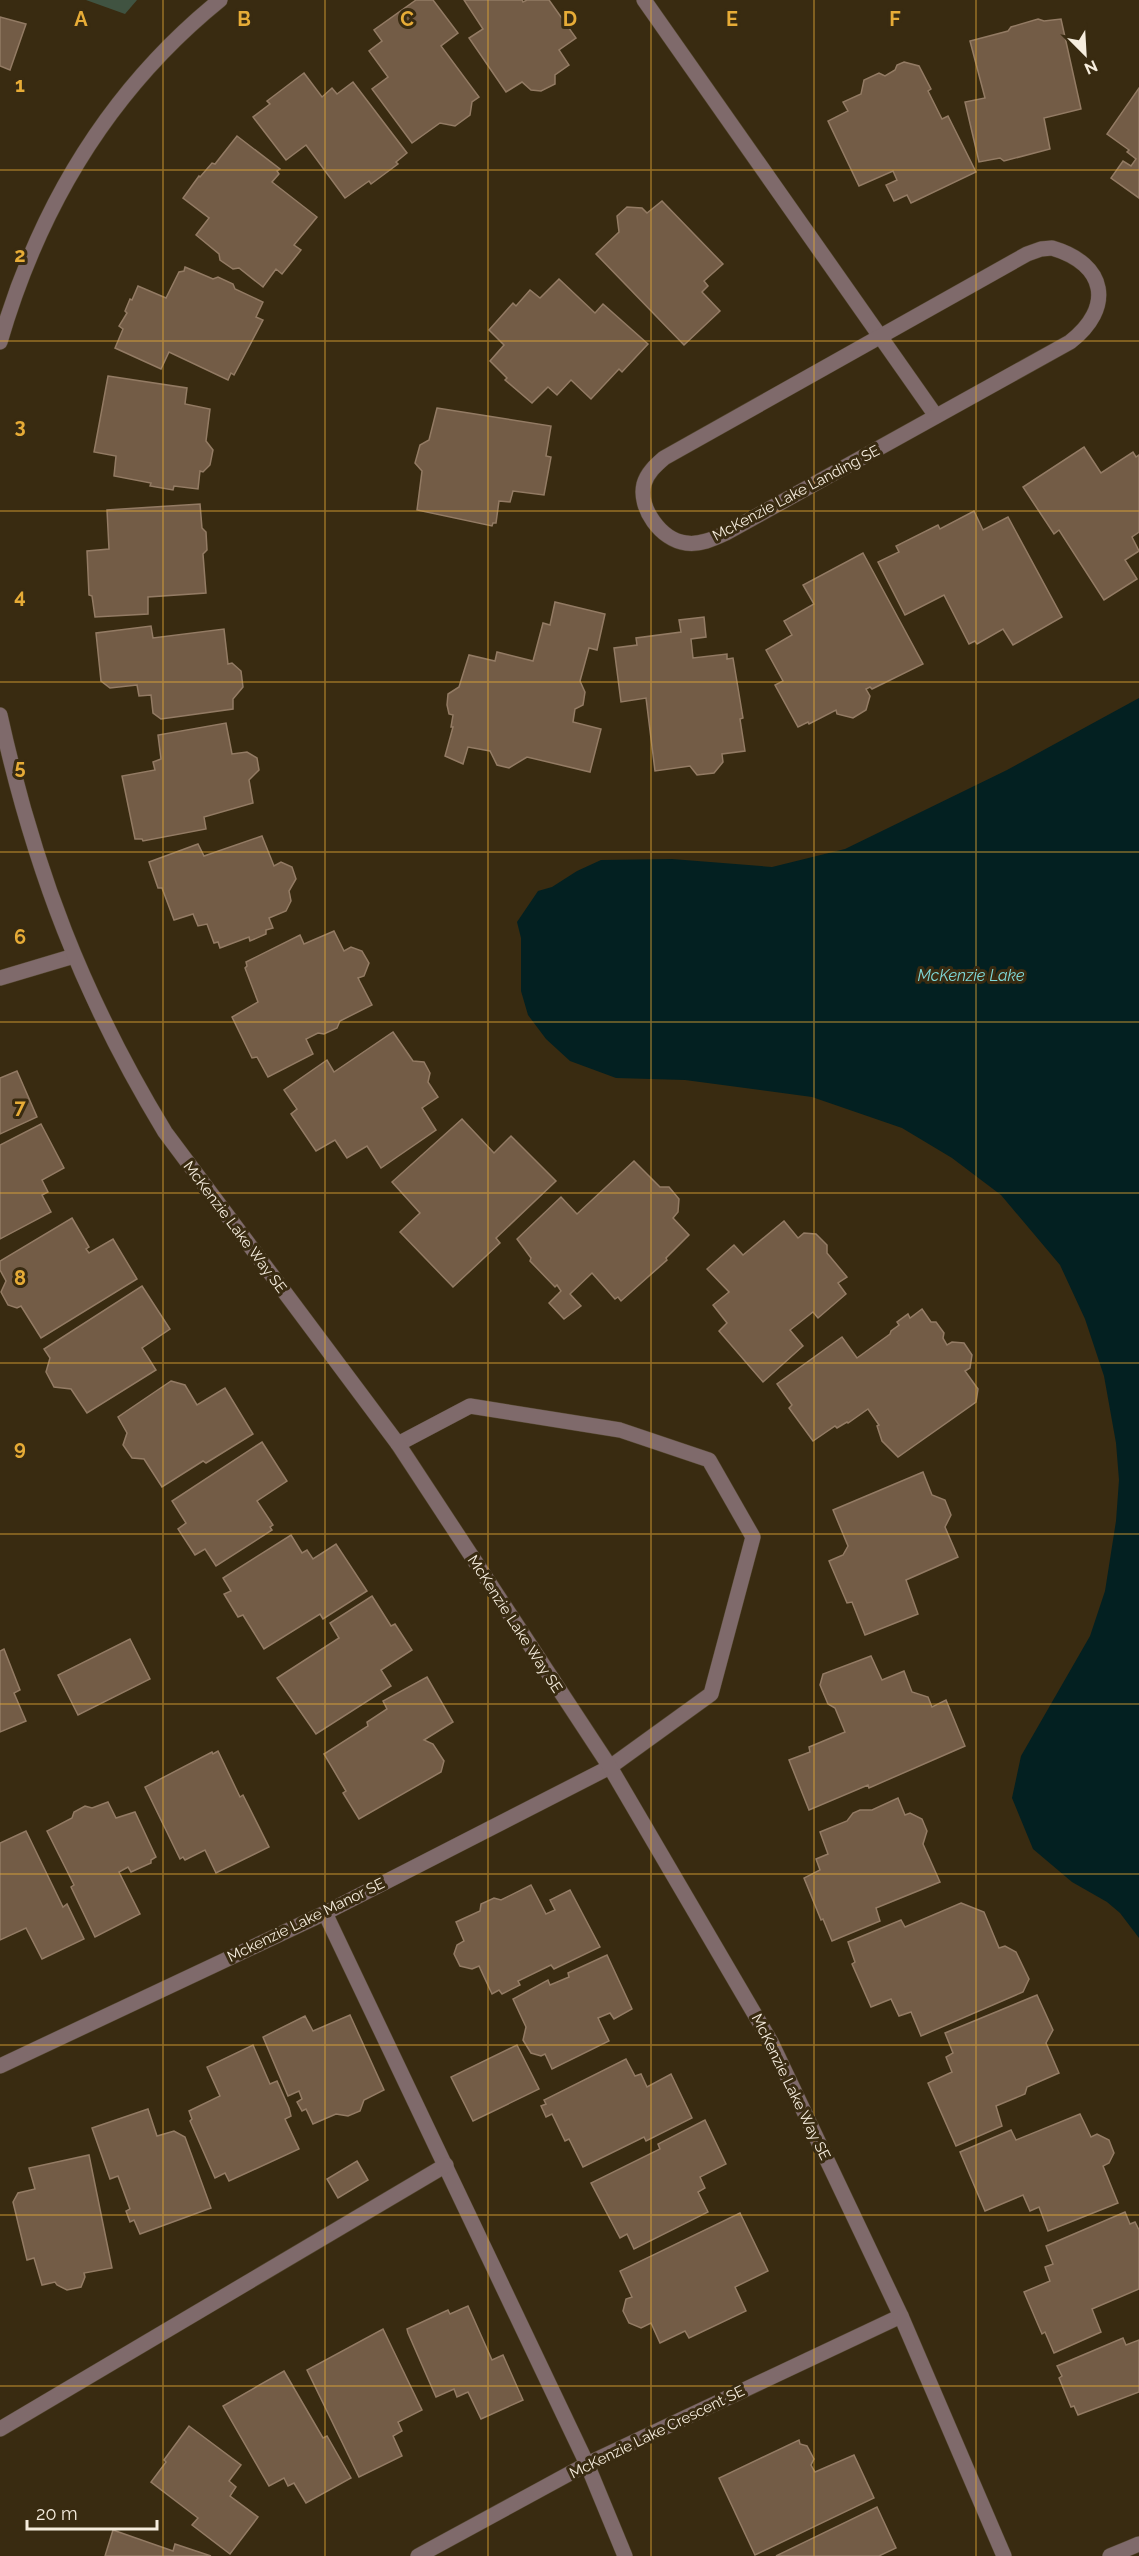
<svg xmlns="http://www.w3.org/2000/svg" width="1139" height="2556" viewBox="0 0 1139 2556" font-family="Raleway,sans-serif">
<rect width="100%" height="100%" fill="#392b11"/>
<path fill="#405341" d="M 86,0 L 137,0 L 125,14 Z"/>
<path fill="#032021" d="M 1139,698 L 1139,1938 L 1120,1913 L 1107,1902 L 1072,1882 L 1033,1849 L 1012,1798 L 1021,1756 L 1090,1636 L 1105,1591 L 1116,1521 L 1119,1480 L 1116,1443 L 1104,1376 L 1085,1319 L 1060,1265 L 1001,1195 L 952,1158 L 902,1128 L 812,1097 L 685,1080 L 616,1078 L 570,1061 L 546,1039 L 528,1015 L 521,991 L 521,938 L 517,922 L 538,891 L 552,887 L 577,871 L 601,860 L 672,859 L 772,867 L 845,849 L 1007,770 Z"/>
<g fill="#735c46" stroke="#937b64" stroke-width="1.5">
<path d="M 416,0 L 433,0 L 458,33 L 441,46 L 479,97 L 472,102 L 470,115 L 455,126 L 440,123 L 412,143 L 372,89 L 388,77 L 369,51 L 382,41 L 374,30 Z"/>
<path d="M 464,0 L 522,0 L 523,2 L 527,0 L 549,0 L 576,38 L 559,50 L 569,65 L 555,75 L 555,84 L 541,91 L 531,90 L 522,82 L 506,92 L 469,38 L 483,29 Z"/>
<path d="M 0,17 L 26,24 L 10,70 L 0,66 Z"/>
<path d="M 1038,19 L 1044,21 L 1061,19 L 1081,109 L 1044,118 L 1050,149 L 1004,161 L 1000,158 L 979,162 L 965,102 L 985,98 L 970,41 L 1008,31 L 1011,27 Z"/>
<path d="M 904,62 L 919,66 L 931,89 L 928,91 L 942,119 L 948,116 L 976,172 L 911,203 L 907,195 L 894,201 L 886,185 L 897,180 L 893,171 L 859,186 L 828,121 L 848,111 L 843,102 L 861,94 L 864,80 L 879,73 L 885,76 L 895,70 L 897,65 Z"/>
<path d="M 304,73 L 322,97 L 332,88 L 337,94 L 353,82 L 407,153 L 396,162 L 398,164 L 371,184 L 369,181 L 345,198 L 306,145 L 286,160 L 253,117 L 270,104 L 267,101 Z"/>
<path d="M 1139,88 L 1139,198 L 1111,178 L 1123,161 L 1131,166 L 1136,159 L 1127,152 L 1129,150 L 1107,134 Z"/>
<path d="M 237,136 L 280,169 L 277,171 L 279,174 L 272,182 L 317,217 L 294,245 L 301,250 L 282,274 L 276,269 L 263,287 L 239,268 L 233,269 L 220,260 L 219,254 L 196,235 L 209,218 L 183,198 L 199,176 L 200,177 L 212,163 L 215,164 Z"/>
<path d="M 662,201 L 723,264 L 704,281 L 708,286 L 702,292 L 720,311 L 684,345 L 596,254 L 619,232 L 617,216 L 627,207 L 642,208 L 647,213 Z"/>
<path d="M 185,267 L 213,279 L 218,277 L 233,284 L 235,289 L 263,302 L 256,317 L 263,320 L 234,375 L 231,373 L 228,380 L 169,352 L 161,369 L 115,348 L 123,329 L 119,326 L 127,313 L 125,311 L 130,299 L 132,300 L 138,286 L 166,298 L 179,272 L 184,271 Z"/>
<path d="M 559,279 L 595,313 L 603,304 L 648,344 L 622,372 L 619,369 L 591,399 L 571,380 L 557,395 L 548,387 L 532,403 L 505,380 L 507,378 L 490,361 L 504,345 L 489,330 L 513,303 L 516,306 L 530,290 L 540,298 Z"/>
<path d="M 108,376 L 187,388 L 185,404 L 210,409 L 206,441 L 213,450 L 210,465 L 203,472 L 200,471 L 198,489 L 174,486 L 173,490 L 150,486 L 151,483 L 114,476 L 116,456 L 94,452 Z"/>
<path d="M 437,408 L 551,426 L 546,456 L 551,457 L 544,495 L 513,491 L 510,502 L 499,501 L 496,523 L 493,523 L 492,526 L 417,510 L 422,471 L 415,463 L 420,445 L 429,440 Z"/>
<path d="M 1084,447 L 1101,473 L 1133,452 L 1136,457 L 1139,455 L 1139,532 L 1132,537 L 1139,551 L 1125,560 L 1137,579 L 1104,600 L 1059,530 L 1054,534 L 1023,487 Z"/>
<path d="M 200,504 L 202,528 L 206,532 L 207,550 L 203,554 L 206,593 L 148,597 L 148,614 L 95,617 L 92,596 L 89,595 L 87,551 L 109,549 L 107,510 Z"/>
<path d="M 974,511 L 983,530 L 1008,517 L 1062,617 L 1013,645 L 1003,629 L 977,644 L 975,641 L 969,644 L 944,595 L 905,615 L 878,562 L 899,552 L 896,546 L 938,525 L 940,529 Z"/>
<path d="M 863,553 L 923,664 L 872,689 L 870,687 L 866,689 L 870,696 L 866,710 L 853,718 L 837,714 L 836,710 L 809,724 L 808,722 L 798,727 L 775,685 L 783,681 L 766,650 L 792,635 L 784,621 L 814,604 L 803,585 Z"/>
<path d="M 555,602 L 605,614 L 597,650 L 589,648 L 580,681 L 585,692 L 583,705 L 575,709 L 573,722 L 601,729 L 590,772 L 527,757 L 509,768 L 497,765 L 490,751 L 468,747 L 463,764 L 445,756 L 453,727 L 451,727 L 453,715 L 449,714 L 447,705 L 448,694 L 459,687 L 469,655 L 495,661 L 497,652 L 533,661 L 543,623 L 550,625 Z"/>
<path d="M 704,617 L 706,637 L 691,639 L 693,658 L 727,654 L 727,659 L 733,658 L 743,718 L 740,719 L 745,751 L 722,754 L 723,762 L 714,773 L 697,775 L 690,766 L 655,771 L 646,698 L 621,702 L 614,648 L 637,645 L 636,638 L 681,632 L 679,620 Z"/>
<path d="M 151,626 L 153,638 L 224,629 L 228,664 L 232,663 L 241,671 L 243,687 L 233,699 L 233,709 L 161,719 L 153,713 L 151,695 L 139,696 L 137,685 L 110,688 L 101,681 L 96,633 Z"/>
<path d="M 226,723 L 232,754 L 247,752 L 257,758 L 259,770 L 249,780 L 253,803 L 204,817 L 206,829 L 143,841 L 142,839 L 135,839 L 122,776 L 155,770 L 153,762 L 161,759 L 158,735 Z"/>
<path d="M 262,836 L 274,866 L 281,862 L 292,867 L 296,879 L 289,891 L 291,901 L 286,911 L 269,918 L 273,928 L 266,930 L 266,934 L 250,941 L 249,937 L 220,948 L 218,942 L 214,943 L 207,924 L 198,926 L 193,914 L 174,920 L 162,888 L 158,888 L 149,862 L 198,844 L 204,856 Z"/>
<path d="M 334,931 L 344,951 L 351,947 L 362,951 L 369,963 L 364,976 L 358,978 L 372,1005 L 340,1021 L 337,1028 L 324,1034 L 318,1033 L 306,1039 L 313,1054 L 268,1077 L 257,1057 L 252,1058 L 232,1017 L 258,1002 L 245,968 L 247,966 L 246,962 L 300,935 L 304,944 Z"/>
<path d="M 393,1032 L 413,1061 L 424,1062 L 430,1073 L 428,1082 L 438,1097 L 422,1108 L 436,1130 L 381,1168 L 367,1146 L 347,1158 L 335,1140 L 316,1151 L 291,1114 L 297,1109 L 284,1090 L 327,1060 L 334,1072 Z"/>
<path d="M 17,1071 L 37,1117 L 0,1134 L 0,1078 Z"/>
<path d="M 462,1119 L 494,1153 L 511,1136 L 556,1181 L 496,1238 L 500,1243 L 453,1287 L 400,1232 L 420,1213 L 392,1182 Z"/>
<path d="M 41,1124 L 64,1168 L 42,1180 L 48,1192 L 42,1195 L 51,1212 L 0,1239 L 0,1145 Z"/>
<path d="M 634,1161 L 660,1187 L 669,1187 L 679,1199 L 678,1212 L 673,1218 L 689,1235 L 666,1258 L 667,1260 L 621,1301 L 618,1297 L 615,1299 L 592,1273 L 570,1294 L 581,1306 L 564,1319 L 549,1303 L 561,1291 L 557,1285 L 555,1287 L 530,1261 L 531,1258 L 517,1239 L 561,1197 L 577,1214 Z"/>
<path d="M 72,1218 L 89,1247 L 86,1249 L 89,1253 L 113,1239 L 137,1279 L 41,1338 L 21,1306 L 17,1308 L 8,1305 L 1,1292 L 6,1281 L 0,1270 L 0,1261 Z"/>
<path d="M 784,1221 L 798,1238 L 804,1233 L 816,1234 L 827,1245 L 827,1253 L 847,1277 L 838,1283 L 846,1294 L 818,1318 L 813,1312 L 790,1330 L 803,1346 L 763,1382 L 719,1331 L 727,1323 L 713,1305 L 729,1292 L 707,1269 L 734,1245 L 743,1255 Z"/>
<path d="M 142,1286 L 170,1329 L 142,1348 L 156,1370 L 87,1413 L 71,1389 L 54,1387 L 46,1372 L 50,1358 L 44,1349 Z"/>
<path d="M 922,1309 L 931,1322 L 936,1322 L 944,1333 L 943,1338 L 947,1345 L 952,1342 L 964,1343 L 972,1355 L 970,1368 L 965,1371 L 978,1389 L 976,1402 L 898,1457 L 882,1441 L 877,1426 L 879,1425 L 868,1409 L 848,1423 L 847,1422 L 837,1428 L 835,1426 L 813,1441 L 789,1408 L 792,1405 L 777,1384 L 842,1337 L 857,1358 L 890,1334 L 891,1331 L 899,1325 L 897,1322 L 908,1314 L 910,1318 Z"/>
<path d="M 171,1381 L 185,1385 L 197,1405 L 225,1388 L 253,1434 L 206,1463 L 203,1461 L 162,1487 L 144,1459 L 132,1458 L 123,1445 L 127,1433 L 118,1417 Z"/>
<path d="M 262,1442 L 287,1481 L 257,1501 L 273,1525 L 270,1527 L 272,1530 L 216,1566 L 205,1549 L 195,1555 L 178,1529 L 186,1523 L 172,1501 Z"/>
<path d="M 923,1472 L 932,1495 L 945,1500 L 951,1515 L 945,1527 L 958,1557 L 906,1580 L 918,1614 L 865,1635 L 852,1602 L 847,1603 L 829,1561 L 843,1555 L 848,1546 L 833,1510 Z"/>
<path d="M 291,1535 L 302,1553 L 307,1550 L 313,1559 L 336,1544 L 367,1591 L 323,1619 L 320,1614 L 264,1649 L 243,1615 L 238,1617 L 224,1594 L 231,1591 L 223,1578 Z"/>
<path d="M 372,1596 L 391,1626 L 395,1624 L 412,1650 L 381,1670 L 391,1686 L 316,1734 L 277,1678 L 339,1638 L 330,1623 Z"/>
<path d="M 130,1639 L 150,1679 L 78,1715 L 58,1675 Z"/>
<path d="M 4,1649 L 20,1690 L 14,1693 L 26,1721 L 0,1732 L 0,1651 Z"/>
<path d="M 871,1656 L 882,1680 L 904,1671 L 912,1692 L 928,1697 L 932,1707 L 946,1700 L 965,1746 L 869,1788 L 868,1785 L 809,1810 L 789,1760 L 810,1752 L 809,1747 L 845,1732 L 835,1708 L 828,1704 L 820,1685 L 823,1674 Z"/>
<path d="M 427,1677 L 453,1722 L 424,1740 L 433,1744 L 444,1761 L 441,1772 L 359,1819 L 343,1793 L 346,1791 L 324,1754 L 368,1726 L 367,1722 L 387,1709 L 383,1701 Z"/>
<path d="M 218,1751 L 240,1797 L 243,1795 L 269,1847 L 216,1873 L 205,1850 L 185,1860 L 183,1857 L 180,1859 L 145,1787 L 212,1752 L 213,1754 Z"/>
<path d="M 898,1798 L 905,1815 L 910,1813 L 922,1819 L 927,1831 L 923,1844 L 940,1882 L 876,1908 L 880,1921 L 832,1941 L 823,1919 L 821,1920 L 804,1878 L 820,1870 L 816,1859 L 828,1854 L 820,1832 L 847,1821 L 853,1813 L 860,1810 L 872,1810 Z"/>
<path d="M 108,1802 L 116,1818 L 135,1812 L 156,1857 L 151,1860 L 151,1863 L 131,1872 L 128,1867 L 119,1872 L 140,1914 L 95,1937 L 71,1887 L 74,1885 L 47,1831 L 72,1818 L 74,1812 L 85,1806 L 92,1808 Z"/>
<path d="M 26,1831 L 63,1907 L 67,1904 L 84,1939 L 42,1959 L 26,1928 L 0,1940 L 0,1843 Z"/>
<path d="M 531,1885 L 546,1914 L 555,1910 L 550,1900 L 570,1890 L 600,1947 L 554,1969 L 551,1965 L 518,1981 L 520,1985 L 502,1994 L 499,1990 L 492,1994 L 479,1966 L 472,1969 L 460,1966 L 454,1954 L 457,1945 L 464,1941 L 456,1922 L 480,1911 L 481,1904 L 494,1898 L 501,1900 Z"/>
<path d="M 961,1903 L 984,1912 L 999,1948 L 1005,1946 L 1016,1952 L 1029,1979 L 1023,1992 L 921,2036 L 911,2012 L 899,2016 L 891,1999 L 871,2007 L 852,1964 L 855,1962 L 848,1942 L 901,1920 L 905,1927 Z"/>
<path d="M 607,1955 L 632,2009 L 614,2019 L 610,2013 L 598,2018 L 609,2041 L 552,2069 L 545,2054 L 541,2056 L 531,2053 L 523,2040 L 526,2027 L 513,1999 L 548,1980 L 550,1985 L 569,1977 L 568,1973 Z"/>
<path d="M 1037,1995 L 1053,2030 L 1046,2043 L 1059,2073 L 1027,2087 L 1025,2094 L 996,2106 L 1002,2126 L 956,2146 L 928,2083 L 952,2072 L 946,2057 L 953,2053 L 945,2033 Z"/>
<path d="M 350,2015 L 384,2090 L 364,2100 L 360,2111 L 348,2116 L 336,2114 L 313,2124 L 306,2109 L 302,2111 L 297,2102 L 302,2099 L 299,2091 L 288,2096 L 263,2037 L 305,2016 L 313,2031 Z"/>
<path d="M 253,2045 L 270,2084 L 277,2081 L 289,2108 L 291,2116 L 285,2119 L 299,2149 L 229,2181 L 225,2173 L 215,2178 L 190,2121 L 192,2119 L 189,2111 L 220,2096 L 207,2067 Z"/>
<path d="M 517,2045 L 539,2089 L 473,2121 L 451,2077 Z"/>
<path d="M 626,2059 L 635,2076 L 641,2074 L 647,2087 L 671,2074 L 692,2118 L 646,2141 L 644,2137 L 583,2167 L 569,2139 L 565,2141 L 552,2114 L 546,2117 L 541,2106 L 546,2104 L 544,2100 Z"/>
<path d="M 148,2109 L 157,2136 L 174,2131 L 185,2137 L 211,2208 L 140,2234 L 134,2220 L 130,2222 L 126,2211 L 130,2209 L 118,2176 L 110,2179 L 92,2128 Z"/>
<path d="M 1080,2114 L 1091,2137 L 1097,2134 L 1109,2140 L 1114,2153 L 1109,2163 L 1103,2166 L 1118,2203 L 1048,2231 L 1039,2207 L 1030,2211 L 1023,2195 L 985,2211 L 960,2152 L 1011,2130 L 1016,2140 Z"/>
<path d="M 705,2120 L 726,2164 L 700,2177 L 705,2188 L 698,2192 L 708,2212 L 634,2249 L 627,2234 L 620,2238 L 591,2183 L 660,2149 L 658,2144 Z"/>
<path d="M 89,2155 L 112,2268 L 84,2273 L 85,2277 L 81,2287 L 67,2290 L 57,2285 L 55,2282 L 42,2285 L 34,2258 L 27,2260 L 13,2202 L 18,2193 L 35,2189 L 29,2168 Z"/>
<path d="M 357,2161 L 368,2180 L 338,2198 L 327,2179 Z"/>
<path d="M 1125,2212 L 1130,2224 L 1135,2222 L 1139,2230 L 1139,2289 L 1092,2309 L 1101,2332 L 1054,2353 L 1045,2332 L 1042,2334 L 1024,2292 L 1050,2281 L 1045,2267 L 1053,2264 L 1046,2246 Z"/>
<path d="M 740,2213 L 768,2271 L 735,2287 L 746,2311 L 689,2338 L 685,2331 L 660,2343 L 651,2323 L 641,2328 L 629,2323 L 623,2311 L 626,2299 L 632,2297 L 620,2271 Z"/>
<path d="M 468,2306 L 492,2360 L 503,2355 L 523,2400 L 481,2419 L 468,2392 L 457,2397 L 454,2389 L 436,2397 L 408,2333 L 407,2329 L 448,2310 L 450,2314 Z"/>
<path d="M 383,2329 L 422,2410 L 398,2422 L 402,2431 L 393,2436 L 402,2456 L 359,2477 L 307,2370 Z"/>
<path d="M 1123,2338 L 1126,2345 L 1139,2340 L 1139,2392 L 1078,2415 L 1074,2406 L 1071,2407 L 1059,2378 L 1062,2376 L 1057,2366 Z"/>
<path d="M 284,2371 L 323,2438 L 327,2436 L 351,2478 L 306,2503 L 294,2483 L 288,2486 L 284,2478 L 269,2486 L 223,2406 Z"/>
<path d="M 189,2426 L 241,2465 L 229,2481 L 236,2487 L 230,2496 L 258,2517 L 230,2554 L 192,2525 L 198,2518 L 151,2482 L 166,2462 L 164,2460 Z"/>
<path d="M 799,2440 L 800,2444 L 807,2446 L 814,2459 L 811,2465 L 815,2472 L 854,2455 L 874,2498 L 755,2555 L 719,2478 Z"/>
<path d="M 877,2507 L 896,2548 L 879,2556 L 776,2556 Z"/>
<path d="M 113,2530 L 173,2551 L 175,2544 L 211,2556 L 105,2556 Z"/>
</g>
<g fill="none" stroke-linecap="round" stroke-linejoin="round">
<defs>
<g id="service">
<path d="M 325,1913 L 587,2464 L 625,2556"/>
<path d="M 0,2429 L 446,2165"/>
</g>
<g id="minor">
<path d="M 644,0 L 936,416"/>
<path d="M 1052,248 C 1107,264 1114,308 1070,342 L 726,533 C 713,539 700,545 686,543 C 661,540 638,508 644,484 C 647,473 656,465 664,458 L 1027,254 L 1041,249 Z"/>
<path d="M 0,978 L 74,956"/>
<path d="M 0,2066 L 325,1913 L 610,1767 L 711,1694 L 753,1537 L 709,1460 L 620,1430 L 470,1406 L 398,1444"/>
<path d="M 418,2556 L 587,2464 L 901,2316"/>
<path d="M 1110,2556 L 1139,2544"/>
</g>
<g id="tertiary">
<path d="M 0,342 C 39,208 110,89 220,0"/>
<path d="M 0,715 C 34,869 83,997 165,1132 L 398,1444 L 610,1767 L 771,2042 L 901,2316 L 1004,2556"/>
</g>
</defs>
<use href="#service" stroke="#53462e" stroke-width="16"/>
<use href="#minor" stroke="#53462e" stroke-width="16"/>
<use href="#tertiary" stroke="#53462e" stroke-width="16"/>
<use href="#service" stroke="#7f6a6b" stroke-width="15"/>
<use href="#minor" stroke="#7f6a6b" stroke-width="15"/>
<use href="#tertiary" stroke="#7f6a6b" stroke-width="15"/>
</g>
<path fill="none" stroke="#e7ac37" stroke-width="1.5" stroke-opacity="0.55" d="M 163,0 L 163,2556M 325,0 L 325,2556M 488,0 L 488,2556M 651,0 L 651,2556M 814,0 L 814,2556M 976,0 L 976,2556M 0,170 L 1139,170M 0,341 L 1139,341M 0,511 L 1139,511M 0,682 L 1139,682M 0,852 L 1139,852M 0,1022 L 1139,1022M 0,1193 L 1139,1193M 0,1363 L 1139,1363M 0,1534 L 1139,1534M 0,1704 L 1139,1704M 0,1874 L 1139,1874M 0,2045 L 1139,2045M 0,2215 L 1139,2215M 0,2386 L 1139,2386"/>
<g text-anchor="middle" dominant-baseline="central" stroke-width="6" stroke-linejoin="round" paint-order="stroke">
<g font-size="15" fill="#f6edde" stroke="#392b11">
<text transform="translate(796 493) rotate(-28)">McKenzie Lake Landing SE</text>
<text transform="translate(235 1227) rotate(53)">McKenzie Lake Way SE</text>
<text transform="translate(515 1624) rotate(57)">McKenzie Lake Way SE</text>
<text transform="translate(306 1920) rotate(-26)">Mckenzie Lake Manor SE</text>
<text transform="translate(791 2087) rotate(64)">McKenzie Lake Way SE</text>
<text transform="translate(657 2432) rotate(-26)">McKenzie Lake Crescent SE</text>
</g>
<g font-size="16" font-style="italic" fill="#7fdada" stroke="#392b11">
<text x="971" y="975">McKenzie Lake</text>
</g>
</g>
<g font-size="20" text-anchor="middle" font-weight="bold" fill="#e7ac37" stroke="#392b11" stroke-width="6" stroke-linejoin="round" paint-order="stroke">
<text x="81" y="26">A</text>
<text x="244" y="26">B</text>
<text x="407" y="26">C</text>
<text x="570" y="26">D</text>
<text x="732" y="26">E</text>
<text x="895" y="26">F</text>
<text x="20" y="92">1</text>
<text x="20" y="262">2</text>
<text x="20" y="433">3</text>
<text x="20" y="603">4</text>
<text x="20" y="774">5</text>
<text x="20" y="944">6</text>
<text x="20" y="1114">7</text>
<text x="20" y="1285">8</text>
<text x="20" y="1455">9</text>
</g>
<g transform="translate(1085 54) rotate(156)" stroke="#392b11" stroke-width="4.5" paint-order="stroke">
<path d="M0-4.5L10 22L0 15L-10 22Z" fill="#f6edde"/>
<text y="-9" font-size="16" font-weight="bold" text-anchor="middle" fill="#f6edde">N</text>
</g>
<path d="M27 2520v9h130v-9" fill="none" stroke="#f6edde" stroke-width="3"/>
<text x="36" y="2520" font-size="18" fill="#f6edde" stroke="#392b11" stroke-width="4.5" paint-order="stroke">20 m</text>
</svg>
